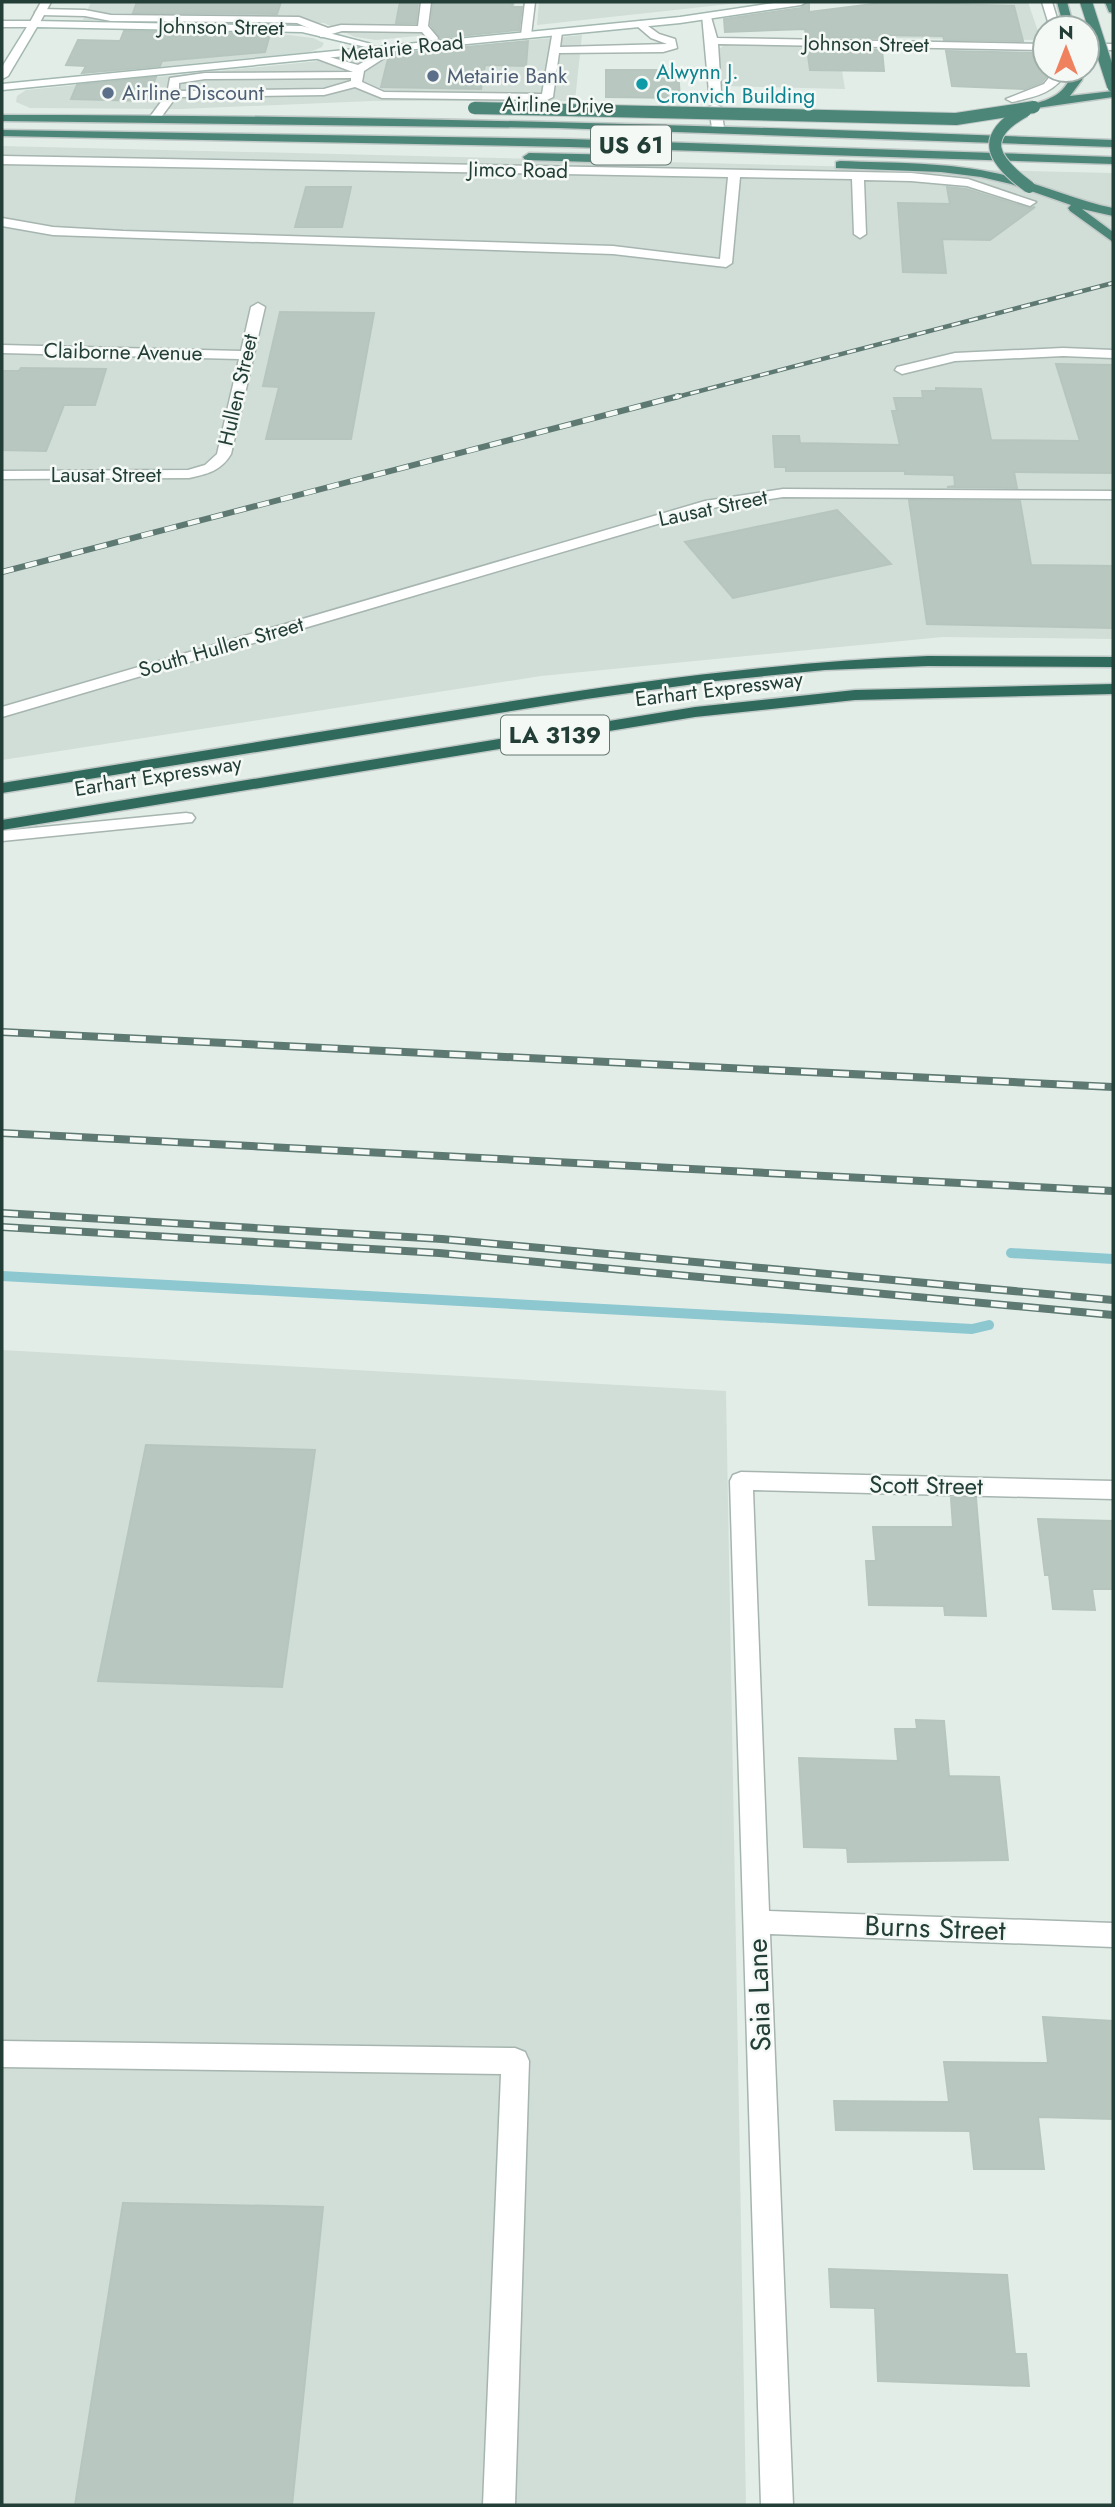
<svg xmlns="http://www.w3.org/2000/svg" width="1115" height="2507" viewBox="0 0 1115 2507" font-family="Jost,sans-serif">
<rect width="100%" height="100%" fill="#e3ede8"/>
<g fill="#d1ddd7">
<path d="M 91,2 L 515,2 L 511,27 L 376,40 L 355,37 L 324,23 L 83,20 Z"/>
<path d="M 539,2 L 748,2 L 537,25 Z"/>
<path d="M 875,2 L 1028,2 L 1041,40 L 894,38 L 895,6 Z"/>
<path d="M 125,31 L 280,34 L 313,38 L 324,43 L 322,47 L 310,52 L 108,72 Z"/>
<path d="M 582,35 L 575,101 L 372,101 L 180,109 L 30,108 L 16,102 L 17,96 L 26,90 Z"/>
<path d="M 726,44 L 838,46 L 845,89 L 720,86 L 719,49 Z"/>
<path d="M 2,146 L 1113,173 L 1113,639 L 943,637 L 541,676 L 2,760 Z"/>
<path d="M 2,1350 L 726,1391 L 746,2505 L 2,2505 Z"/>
</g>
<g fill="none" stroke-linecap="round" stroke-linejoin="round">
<g stroke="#8dc7d0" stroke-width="10">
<path d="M 1011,1253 L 1113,1259"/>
<path d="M 2,1276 L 972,1329 L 989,1325"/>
</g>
</g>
<g fill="#b9c7c1" stroke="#b6c6bf" stroke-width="2">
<path d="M 137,2 L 281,2 L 277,14 L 133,13 Z"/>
<path d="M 400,2 L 418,2 L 416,23 L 396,23 Z"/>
<path d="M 433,2 L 513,2 L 512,7 L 522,7 L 519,30 L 440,38 L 431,25 Z"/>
<path d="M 808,2 L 809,2 L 809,12 L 889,2 L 1014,6 L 1023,41 L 944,40 L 943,36 L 880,35 L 880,38 L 806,37 L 805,29 L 725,32 L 724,19 L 801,8 Z"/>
<path d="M 124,31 L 270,34 L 265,52 L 162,61 L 160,66 L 82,73 L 86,66 L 66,65 L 78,40 L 120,41 Z"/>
<path d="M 528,41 L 526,66 L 485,65 L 481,89 L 381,87 L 388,59 L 396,54 Z"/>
<path d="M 807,48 L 882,50 L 884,71 L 810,70 Z"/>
<path d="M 946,51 L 1041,53 L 1047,76 L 1042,82 L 1025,89 L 952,86 Z"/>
<path d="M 606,70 L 678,70 L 680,98 L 606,97 Z"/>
<path d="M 156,77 L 147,101 L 71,99 L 77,85 Z"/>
<path d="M 306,187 L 351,187 L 342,227 L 295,227 Z"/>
<path d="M 947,187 L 966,189 L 1029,208 L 1035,207 L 990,240 L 942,239 L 946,273 L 903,272 L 898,203 L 950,204 Z"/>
<path d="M 280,312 L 374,313 L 351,439 L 266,439 L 279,387 L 263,386 Z"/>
<path d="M 1056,364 L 1113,365 L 1113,473 L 1014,472 L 1017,488 L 947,487 L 955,486 L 954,475 L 905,474 L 905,471 L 786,471 L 786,467 L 775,467 L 773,436 L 799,436 L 800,443 L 900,445 L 892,411 L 897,411 L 894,398 L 923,398 L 922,391 L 936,391 L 936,388 L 981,389 L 991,440 L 1080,441 Z"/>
<path d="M 21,368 L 106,369 L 95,405 L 64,405 L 46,451 L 2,450 L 2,371 L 19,371 Z"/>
<path d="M 909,500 L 1020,501 L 1031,565 L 1113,566 L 1113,628 L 927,624 Z"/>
<path d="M 837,510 L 891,564 L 733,598 L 685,542 Z"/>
<path d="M 146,1445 L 315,1450 L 282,1687 L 98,1681 Z"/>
<path d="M 951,1498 L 976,1498 L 986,1616 L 945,1615 L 944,1606 L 869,1605 L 866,1561 L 876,1561 L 873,1527 L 953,1527 Z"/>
<path d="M 1038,1519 L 1113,1521 L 1113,1589 L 1092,1589 L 1095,1610 L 1053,1609 L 1049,1575 L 1045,1575 Z"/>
<path d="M 916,1720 L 944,1721 L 949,1776 L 999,1777 L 1008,1860 L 848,1862 L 847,1848 L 804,1847 L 799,1758 L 898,1761 L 895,1729 L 917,1729 Z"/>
<path d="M 1043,2017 L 1113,2021 L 1113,2119 L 1038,2117 L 1044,2169 L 974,2169 L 970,2131 L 836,2130 L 834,2101 L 949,2102 L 944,2062 L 1048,2063 Z"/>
<path d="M 123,2203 L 323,2207 L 292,2505 L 75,2505 Z"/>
<path d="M 829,2269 L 1007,2275 L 1015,2354 L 1026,2354 L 1029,2386 L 878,2381 L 875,2308 L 831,2307 Z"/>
</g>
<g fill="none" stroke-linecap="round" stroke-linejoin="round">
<defs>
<g id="service">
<path d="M 421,2 L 431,2 L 428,26 L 438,38 L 437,40 L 429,40 L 422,32 L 342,31 L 321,37 L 316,34 L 318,32 L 297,23 L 252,22 L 249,29 L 245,30 L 240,27 L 241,22 L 111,21 L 85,16 L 40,15 L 35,12 L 40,9 L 85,10 L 111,15 L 299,17 L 328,28 L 341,25 L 418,26 Z"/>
<path d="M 641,21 L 659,34 L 675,39 L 677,48 L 663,52 L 559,53 L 553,97 L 547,100 L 382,98 L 355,87 L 324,95 L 176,97 L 159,120 L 149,118 L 167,94 L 170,78 L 205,73 L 353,72 L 310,56 L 315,53 L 358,65 L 391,46 L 395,47 L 395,51 L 364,71 L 362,82 L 384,92 L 542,94 L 553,30 L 562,32 L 560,47 L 667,44 L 651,38 L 637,26 L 636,24 ZM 351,78 L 351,81 L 324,89 L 179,91 L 179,83 L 205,79 Z"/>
<path d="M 715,104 L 721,107 L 724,128 L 718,131 L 712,128 L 709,107 Z"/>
<path d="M 2,156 L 911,173 L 968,179 L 1036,202 L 1030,206 L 967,186 L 911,181 L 864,180 L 866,234 L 860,238 L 854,234 L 852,179 L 740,177 L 732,263 L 726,267 L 613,254 L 53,235 L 2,226 L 2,218 L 53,227 L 123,231 L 613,246 L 720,259 L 728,177 L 2,164 Z"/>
<path d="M 186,813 L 192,814 L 195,818 L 192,822 L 2,841 L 2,831 Z"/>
<path d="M 2,2041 L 515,2048 L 525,2052 L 529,2061 L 515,2505 L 483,2505 L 501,2074 L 2,2067 Z"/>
</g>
<g id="minor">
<path d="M 525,2 L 535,2 L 531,35 L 526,38 L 521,35 Z"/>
<path d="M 1042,2 L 1052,2 L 1060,28 L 1050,28 Z"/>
<path d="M 702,15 L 711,17 L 717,38 L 1045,44 L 1045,50 L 718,44 L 721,92 L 715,95 L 709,92 Z"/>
<path d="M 2,21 L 34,21 L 39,24 L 34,27 L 2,27 Z"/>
<rect x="1087" y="44" width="26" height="6"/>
<path d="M 1055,70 L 1067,70 C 1057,93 1034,97 1012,102 L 1006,99 L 1044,84 Z"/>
<path d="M 258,303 L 265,307 L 231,454 C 221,471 207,474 189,478 L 2,479 L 2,471 L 188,470 L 205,465 L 217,454 L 239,359 L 2,353 L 2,345 L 241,351 L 251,307 Z"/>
<path d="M 1063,348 L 1113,350 L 1113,358 L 1063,356 L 955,361 L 902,374 L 895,370 L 897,367 L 955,353 Z"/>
<path d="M 741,1472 L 1113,1481 L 1113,1499 L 753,1490 L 769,1911 L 1113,1923 L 1113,1947 L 770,1934 L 793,2505 L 761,2505 L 730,1481 L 733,1475 Z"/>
</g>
<g id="tertiary">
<path d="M 41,2 L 51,2 L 38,26 L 30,26 L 29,24 Z"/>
<path d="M 783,489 L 1113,491 L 1113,499 L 783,497 L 712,508 L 2,717 L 2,707 L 705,501 Z"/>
</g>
<g id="secondary">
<path d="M 781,2 L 806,2 L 801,5 L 680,23 L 2,90 L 2,84 L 680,17 Z"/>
<path d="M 34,21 L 302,26 L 371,44 L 366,47 L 302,32 L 37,27 L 8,76 L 2,79 L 2,67 L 30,22 Z"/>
</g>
<g id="trunk">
<path d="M 1057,2 L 1067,2 L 1074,28 L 1064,28 Z"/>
<path d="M 1105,2 L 1113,2 L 1113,13 L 1109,12 Z"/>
<path d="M 1073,70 L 1085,70 L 1082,80 L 1070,96 L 1113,91 L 1113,97 L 1030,109 L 1030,105 C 1052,99 1066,94 1073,70 Z"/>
<path d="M 2,115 C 373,115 743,126 1113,140 L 1113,147 L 558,128 L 2,121 Z"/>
<path d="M 2,130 L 569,139 L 1113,157 L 1113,164 L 569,147 L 2,136 Z"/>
<path d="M 529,153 L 626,155 L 632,159 L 626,163 L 525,160 L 523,157 Z"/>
<path d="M 840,161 C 894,163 948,162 1000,174 C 1039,183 1074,200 1113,208 L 1113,216 L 1082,209 L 1113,232 L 1113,242 L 1070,211 L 1068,208 L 1071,205 L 1011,184 L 981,177 L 941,172 L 836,168 L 836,162 Z"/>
</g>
<g id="motorway">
<path d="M 928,656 L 1113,657 L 1113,667 L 928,666 L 825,670 L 716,681 L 586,699 L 2,793 L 2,783 C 141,761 280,738 419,716 C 591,688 754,663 928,656 Z"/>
<path d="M 1113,684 L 1113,694 L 855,700 L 695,717 L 2,830 L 2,820 L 695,707 L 855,690 Z"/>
</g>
</defs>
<use href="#service" stroke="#a6b5af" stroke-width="3"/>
<use href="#minor" stroke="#a6b5af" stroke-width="3"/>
<use href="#tertiary" stroke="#a6b5af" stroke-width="3"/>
<use href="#secondary" stroke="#a2b8b0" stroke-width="3"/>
<use href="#trunk" stroke="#c1c9c7" stroke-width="3"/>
<use href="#motorway" stroke="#c1c9c7" stroke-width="3"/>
<use href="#service" fill="#fff" fill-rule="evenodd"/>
<use href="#minor" fill="#fff" fill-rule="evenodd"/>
<use href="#tertiary" fill="#fff" fill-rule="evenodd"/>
<use href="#secondary" fill="#fff" fill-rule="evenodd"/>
<use href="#trunk" fill="#4c8678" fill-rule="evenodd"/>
<use href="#motorway" fill="#306a5d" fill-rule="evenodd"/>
<defs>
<path id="rail-far2" d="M 673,398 L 1113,283"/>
<path id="rail-far1" d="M 2,572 L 679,396"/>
<g id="rail">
<path d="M 2,1032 L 1113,1087"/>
<path d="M 2,1133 L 1113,1191"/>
<path d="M 2,1213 L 442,1239 L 1113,1300"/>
<path d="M 2,1227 L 439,1253 L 1113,1315"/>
</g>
</defs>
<use href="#rail-far2" stroke="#5e7972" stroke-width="4.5"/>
<use href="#rail-far1" stroke="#5e7972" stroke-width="6"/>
<use href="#rail" stroke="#5e7972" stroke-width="8"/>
<use href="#rail-far2" stroke="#f4f9f6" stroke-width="2.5" stroke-dasharray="9" stroke-linecap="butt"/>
<use href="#rail-far1" stroke="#f4f9f6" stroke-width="4.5" stroke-dasharray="12" stroke-linecap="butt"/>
<use href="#rail" stroke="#f4f9f6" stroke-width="5" stroke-dasharray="16" stroke-linecap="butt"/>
<defs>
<g id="trunk-bridge">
<path d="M 1086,2 L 1113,86"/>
<path d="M 474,108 L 956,119 L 1034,107"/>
<path d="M 1025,111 C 978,137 992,160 1029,187"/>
</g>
</defs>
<use href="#trunk-bridge" stroke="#c1c9c7" stroke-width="14" stroke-linecap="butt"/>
<use href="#trunk-bridge" stroke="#4c8678" stroke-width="12"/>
</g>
<g fill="#5c6f8a" stroke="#f4f9f6" stroke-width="2.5">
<circle cx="433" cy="76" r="7"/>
<circle cx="108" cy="93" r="7"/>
</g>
<circle fill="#0f9aa8" stroke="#f4f9f6" stroke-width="2.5" cx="642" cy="84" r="7"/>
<g text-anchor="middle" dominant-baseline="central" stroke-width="5" stroke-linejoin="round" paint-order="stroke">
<g font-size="21" fill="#233e36" stroke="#f4f9f6">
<text transform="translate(221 27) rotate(1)">Johnson Street</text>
<text transform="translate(866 44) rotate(1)">Johnson Street</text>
<text transform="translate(402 48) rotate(-6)">Metairie Road</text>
<text transform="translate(558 105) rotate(1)">Airline Drive</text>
<text transform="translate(518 170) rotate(1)">Jimco Road</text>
<text transform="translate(123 352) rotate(1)">Claiborne Avenue</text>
<text transform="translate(238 390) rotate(-77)">Hullen Street</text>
<text x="106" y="475">Lausat Street</text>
<text transform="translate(713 508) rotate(-12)">Lausat Street</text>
<text transform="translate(221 647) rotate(-16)">South Hullen Street</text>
<text transform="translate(719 689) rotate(-7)">Earhart Expressway</text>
<text transform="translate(158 776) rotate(-9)">Earhart Expressway</text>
</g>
<g font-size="21" fill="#0d838f" stroke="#f4f9f6" text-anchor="start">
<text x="656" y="72">Alwynn J.<tspan x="656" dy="24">Cronvich Building</tspan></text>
</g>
<g font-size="21" fill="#4e5e75" stroke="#f4f9f6" text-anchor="start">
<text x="447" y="76">Metairie Bank</text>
<text x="122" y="93">Airline Discount</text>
</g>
<g fill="#f4f9f6" stroke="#627670" stroke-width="2">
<rect x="591" y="125.5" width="80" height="39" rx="5"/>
<rect x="501" y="715.5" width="108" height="39" rx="5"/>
</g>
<g font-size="23" font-weight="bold" fill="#233e36">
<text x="631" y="145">US 61</text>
<text x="555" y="735">LA 3139</text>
</g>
<g font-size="24" fill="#233e36" stroke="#f4f9f6">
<text transform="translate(926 1485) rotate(1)">Scott Street</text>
</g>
<g font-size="28" fill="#233e36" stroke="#f4f9f6">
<text transform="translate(935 1928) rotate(2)">Burns Street</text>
<text transform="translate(759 1995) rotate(-92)">Saia Lane</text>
</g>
</g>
<rect width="1115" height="2507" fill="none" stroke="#233e36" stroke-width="7"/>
<g transform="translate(1066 49)"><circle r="33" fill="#f4f9f6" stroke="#a0aea9" stroke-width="2"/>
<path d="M0-5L12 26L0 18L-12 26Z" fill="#ef815f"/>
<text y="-10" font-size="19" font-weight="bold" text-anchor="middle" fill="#233e36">N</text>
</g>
</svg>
